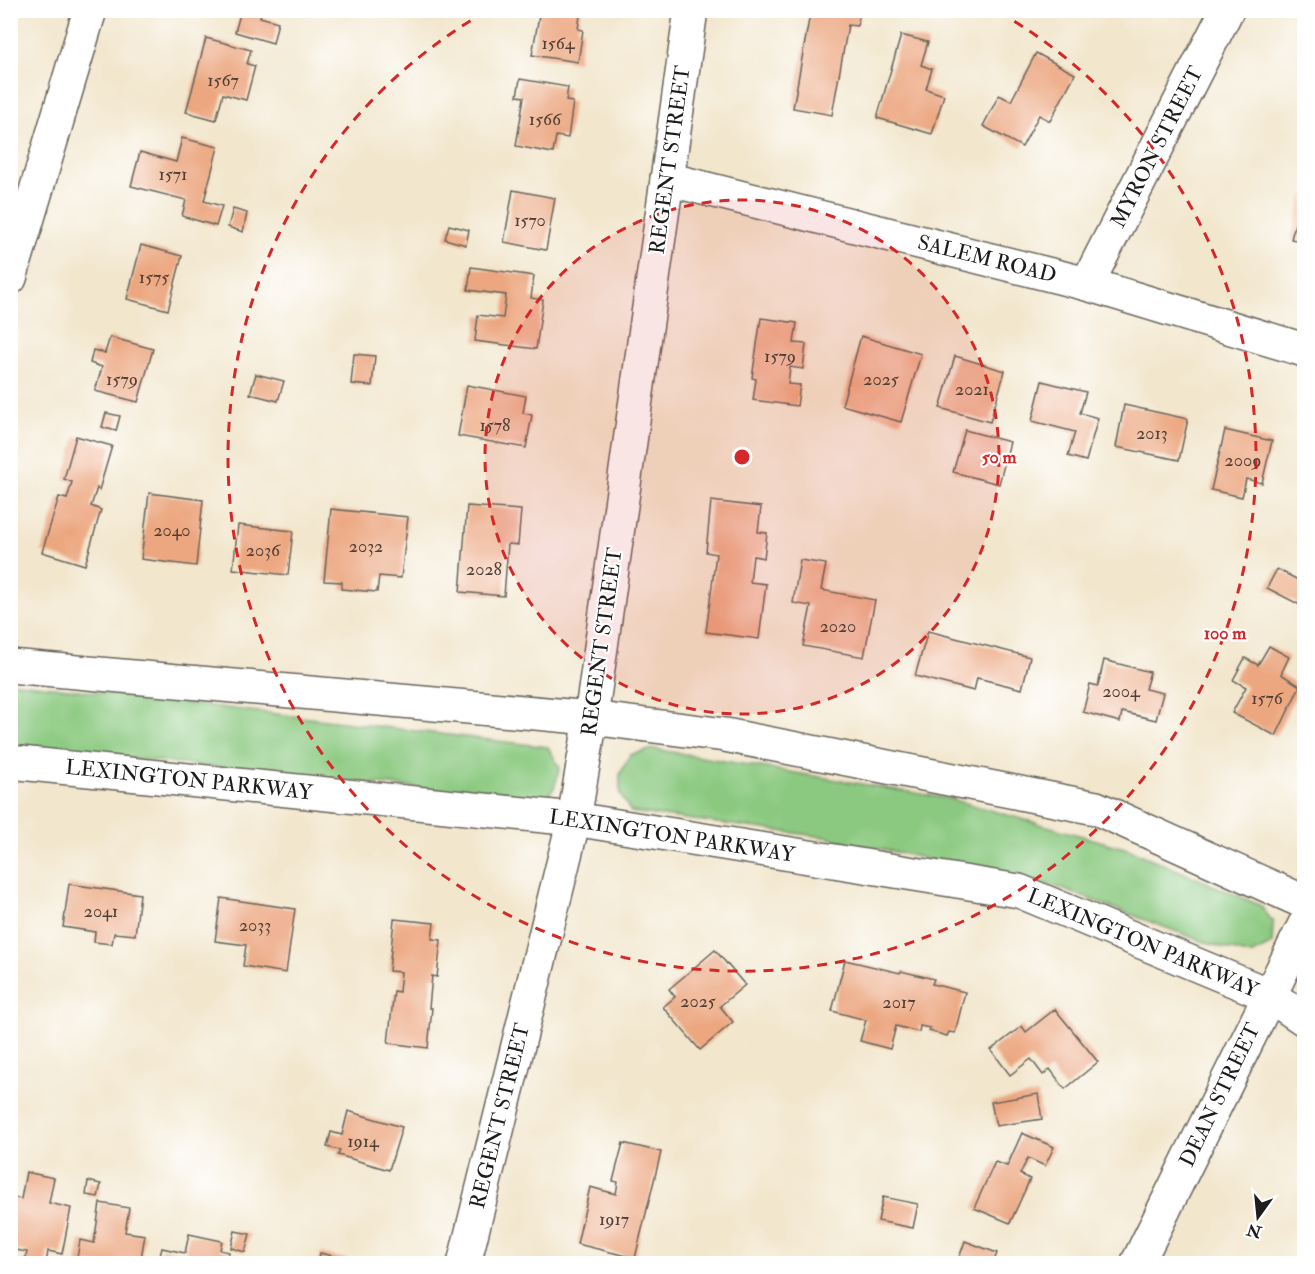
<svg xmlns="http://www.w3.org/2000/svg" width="1315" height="1274" viewBox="0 0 1315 1274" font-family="'IM FELL Double Pica',serif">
<rect width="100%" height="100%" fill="#fff"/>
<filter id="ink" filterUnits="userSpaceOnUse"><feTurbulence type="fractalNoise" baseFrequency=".0167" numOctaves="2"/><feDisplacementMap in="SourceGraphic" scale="12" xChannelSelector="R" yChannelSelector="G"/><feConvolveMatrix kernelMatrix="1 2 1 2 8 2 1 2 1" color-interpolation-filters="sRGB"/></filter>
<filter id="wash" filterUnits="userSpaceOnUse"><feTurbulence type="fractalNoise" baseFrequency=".008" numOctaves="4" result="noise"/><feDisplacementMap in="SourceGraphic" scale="24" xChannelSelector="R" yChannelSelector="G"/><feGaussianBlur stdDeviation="1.35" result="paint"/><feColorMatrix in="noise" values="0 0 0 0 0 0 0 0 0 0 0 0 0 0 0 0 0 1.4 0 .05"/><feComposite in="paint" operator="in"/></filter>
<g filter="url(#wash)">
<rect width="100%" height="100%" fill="#f2e6cc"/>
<g fill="#8bc980" stroke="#54724e" stroke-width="1.5">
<path d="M 11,682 L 548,747 L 560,768 L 554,788 L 543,801 L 11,746 Z"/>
<path d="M 653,749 L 951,799 L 1128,849 L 1260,905 L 1273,922 L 1272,944 L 1251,955 L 1210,944 L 1054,886 L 825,837 L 631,812 L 620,794 L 620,774 L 630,755 Z"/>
</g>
<g id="blocks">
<g fill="#eca781">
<path d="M 229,10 L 262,10 L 260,17 L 278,22 L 273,43 L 235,32 L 240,14 Z"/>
<path d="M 540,10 L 581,10 L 578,29 L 583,30 L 578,62 L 532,55 Z"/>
<path d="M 820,10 L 860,10 L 857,26 L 848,25 L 832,115 L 793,108 L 810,14 L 819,16 Z"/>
<path d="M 901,35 L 928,42 L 921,65 L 932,69 L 926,89 L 944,95 L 932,134 L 877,118 Z"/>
<path d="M 206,38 L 251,50 L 247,64 L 255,66 L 246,100 L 223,94 L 216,120 L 186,112 Z"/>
<path d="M 1036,53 L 1075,74 L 1050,121 L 1039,115 L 1022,147 L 983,126 L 999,95 L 1011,101 Z"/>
<path d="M 520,79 L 568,87 L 566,101 L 573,102 L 568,138 L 556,136 L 553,153 L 516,146 L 524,97 L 517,96 Z"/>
<path d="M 182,138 L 218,147 L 204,201 L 222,206 L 216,226 L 182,216 L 186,200 L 131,186 L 140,152 L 176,162 Z"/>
<path d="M 513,190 L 555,198 L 546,250 L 504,242 Z"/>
<path d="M 1304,191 L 1304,242 L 1291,239 Z"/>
<path d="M 233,209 L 247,213 L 243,232 L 228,227 Z"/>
<path d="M 449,225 L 469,230 L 466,245 L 445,239 Z"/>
<path d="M 141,245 L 182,256 L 168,310 L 127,299 Z"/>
<path d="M 471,267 L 534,276 L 531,298 L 543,300 L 536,349 L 475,341 L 478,315 L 503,318 L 506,295 L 468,290 Z"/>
<path d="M 761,318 L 797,323 L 794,343 L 806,344 L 803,369 L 790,367 L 788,384 L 800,385 L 797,406 L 753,400 L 756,379 L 752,378 Z"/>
<path d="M 861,336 L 921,354 L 901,422 L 842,405 Z"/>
<path d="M 110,337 L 153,349 L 138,402 L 95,391 L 102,367 L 90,363 L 93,350 L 105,353 Z"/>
<path d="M 354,354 L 375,356 L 372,386 L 351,384 Z"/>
<path d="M 955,356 L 1005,371 L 990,422 L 940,408 Z"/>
<path d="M 256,374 L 284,381 L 278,401 L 250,394 Z"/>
<path d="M 1042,381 L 1086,392 L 1080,413 L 1098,418 L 1086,461 L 1068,456 L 1075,432 L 1032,421 Z"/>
<path d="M 467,385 L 526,396 L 523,413 L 532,415 L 526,448 L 458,436 Z"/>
<path d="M 1124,405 L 1188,419 L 1179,460 L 1116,447 Z"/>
<path d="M 106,413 L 120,416 L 116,431 L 102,427 Z"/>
<path d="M 965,430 L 1010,442 L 999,484 L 953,472 Z"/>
<path d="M 1225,430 L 1272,441 L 1262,483 L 1246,479 L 1242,497 L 1211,490 Z"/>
<path d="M 76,436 L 112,446 L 99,490 L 97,488 L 91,506 L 101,510 L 85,565 L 42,552 L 59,497 L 67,499 L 72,482 L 64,479 Z"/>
<path d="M 149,493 L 203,500 L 196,566 L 141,559 Z"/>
<path d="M 711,501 L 761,507 L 758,532 L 767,533 L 764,558 L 753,556 L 750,582 L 766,584 L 759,639 L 706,632 L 716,554 L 706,552 Z"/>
<path d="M 467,506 L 521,510 L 518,545 L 508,544 L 504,596 L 460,592 Z"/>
<path d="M 331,509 L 408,517 L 401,578 L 379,576 L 377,592 L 341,589 L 342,582 L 324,581 Z"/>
<path d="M 238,525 L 293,531 L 288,575 L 233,569 Z"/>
<path d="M 800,560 L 826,564 L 821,590 L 875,600 L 864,657 L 803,646 L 811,606 L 793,603 Z"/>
<path d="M 1277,569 L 1304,583 L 1304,597 L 1300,605 L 1267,588 Z"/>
<path d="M 928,631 L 1030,657 L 1022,689 L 977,678 L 974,691 L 915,676 Z"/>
<path d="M 1269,646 L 1289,657 L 1281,674 L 1300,686 L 1276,736 L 1232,713 L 1246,687 L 1233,680 L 1245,658 L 1258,665 Z"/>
<path d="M 1104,660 L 1150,672 L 1145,689 L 1163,693 L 1156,720 L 1122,712 L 1120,722 L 1083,712 L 1090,684 L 1098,686 Z"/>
<path d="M 69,884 L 140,894 L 135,935 L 114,933 L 112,944 L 94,942 L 95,932 L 63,927 Z"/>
<path d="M 221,898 L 295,909 L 286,973 L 243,966 L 246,945 L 215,941 Z"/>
<path d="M 394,919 L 434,923 L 432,939 L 441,940 L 437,977 L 432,976 L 429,1008 L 432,1008 L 428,1048 L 388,1043 L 394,991 L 399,992 L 401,972 L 389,971 Z"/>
<path d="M 715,950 L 745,985 L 720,1006 L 733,1022 L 700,1050 L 663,1007 L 675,997 L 669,989 Z"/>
<path d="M 845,960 L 900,973 L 901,971 L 934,979 L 932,984 L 965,992 L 955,1033 L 949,1032 L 947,1036 L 929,1031 L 930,1028 L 920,1026 L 919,1032 L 896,1026 L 890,1049 L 860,1041 L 866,1020 L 832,1011 Z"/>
<path d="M 1055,1009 L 1098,1062 L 1065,1089 L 1050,1069 L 1043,1075 L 1031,1059 L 1010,1075 L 991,1050 L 1022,1026 L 1026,1032 Z"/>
<path d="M 1038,1094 L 1042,1119 L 996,1126 L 991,1102 Z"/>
<path d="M 348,1111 L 402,1127 L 389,1170 L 338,1155 L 340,1150 L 327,1147 L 331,1132 L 342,1135 Z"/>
<path d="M 1022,1133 L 1054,1147 L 1045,1166 L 1028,1158 L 1020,1174 L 1030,1179 L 1010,1223 L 974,1208 L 995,1162 L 1007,1166 Z"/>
<path d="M 623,1143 L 661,1152 L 635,1258 L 577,1244 L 590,1187 L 616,1194 L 618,1182 L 613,1181 Z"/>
<path d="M 26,1172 L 54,1178 L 49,1203 L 71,1208 L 62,1254 L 48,1251 L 46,1264 L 24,1264 L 27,1252 L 10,1249 L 10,1197 L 21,1199 Z"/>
<path d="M 88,1181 L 101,1184 L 98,1197 L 86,1195 Z"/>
<path d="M 883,1197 L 918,1204 L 913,1228 L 878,1221 Z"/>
<path d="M 100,1203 L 129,1208 L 125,1232 L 145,1235 L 140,1264 L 76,1264 L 80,1240 L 94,1243 Z"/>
<path d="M 235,1231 L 250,1234 L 245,1252 L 231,1248 Z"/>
<path d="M 189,1234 L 222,1241 L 220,1250 L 229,1252 L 227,1261 L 236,1264 L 158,1264 L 162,1248 L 185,1253 Z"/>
<path d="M 965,1241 L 997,1253 L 993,1264 L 957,1264 Z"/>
<path d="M 320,1253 L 363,1263 L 363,1264 L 318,1264 Z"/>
</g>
</g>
</g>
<g filter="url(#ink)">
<use href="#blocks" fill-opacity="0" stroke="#67635a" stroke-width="1.5"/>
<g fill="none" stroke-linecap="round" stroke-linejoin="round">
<defs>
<g id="minor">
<path d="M 667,179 L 1087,284 L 1304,350"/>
<path d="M 10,278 L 90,10"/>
<path d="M 1087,284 L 1227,10"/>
<path d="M 10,666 L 591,718 L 725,735 L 1096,808 L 1304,902"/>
<path d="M 10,762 L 574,819 L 1019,891 L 1269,995 L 1304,1019"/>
<path d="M 464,1264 L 574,819 L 591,718 L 691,10"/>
</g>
<path id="tertiary" d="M 1137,1264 L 1304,926"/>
</defs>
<use href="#minor" stroke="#67635a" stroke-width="36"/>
<use href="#tertiary" stroke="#67635a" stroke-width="36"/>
<use href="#minor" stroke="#fff" stroke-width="33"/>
<use href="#tertiary" stroke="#fff" stroke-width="33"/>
</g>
</g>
<circle cx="742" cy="457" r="257" fill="#d62828" fill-opacity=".12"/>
<g fill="none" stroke="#d62828" stroke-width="3" stroke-dasharray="10 8">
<circle cx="742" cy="457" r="257"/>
<path d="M999 12A514 514 0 1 1 485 12"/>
</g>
<g text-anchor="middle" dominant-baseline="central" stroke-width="4.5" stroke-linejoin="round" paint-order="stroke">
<g font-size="18" fill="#503f35">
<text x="558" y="43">1564</text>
<text x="223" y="80">1567</text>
<text x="545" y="119">1566</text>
<text x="173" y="174">1571</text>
<text x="530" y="220">1570</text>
<text x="154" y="277">1575</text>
<text x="780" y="356">1579</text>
<text x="122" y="379">1579</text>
<text x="881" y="379">2025</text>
<text x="972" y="389">2021</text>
<text x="495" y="425">1578</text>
<text x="1152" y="433">2013</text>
<text x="1243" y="460">2009</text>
<text x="172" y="530">2040</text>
<text x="366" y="546">2032</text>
<text x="263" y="550">2036</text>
<text x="484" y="569">2028</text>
<text x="838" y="626">2020</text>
<text x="1121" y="691">2004</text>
<text x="1267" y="698">1576</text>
<text x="101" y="911">2041</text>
<text x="255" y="925">2033</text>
<text x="698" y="1001">2025</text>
<text x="899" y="1002">2017</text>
<text x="363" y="1141">1914</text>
<text x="614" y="1219">1917</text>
</g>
<g font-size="21" fill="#1c1c1c" stroke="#fff">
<text transform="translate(1157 147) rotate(-63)">MYRON STREET</text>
<text transform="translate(670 160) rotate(-82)">REGENT STREET</text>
<text transform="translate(987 259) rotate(14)">SALEM ROAD</text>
<text transform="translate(602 642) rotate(-82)">REGENT STREET</text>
<text transform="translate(189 780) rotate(6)">LEXINGTON PARKWAY</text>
<text transform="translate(672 836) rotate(9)">LEXINGTON PARKWAY</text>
<text transform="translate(1143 943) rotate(23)">LEXINGTON PARKWAY</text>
<text transform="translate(1220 1095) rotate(-64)">DEAN STREET</text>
<text transform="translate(500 1116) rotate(-76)">REGENT STREET</text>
</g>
</g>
<circle cx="742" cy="457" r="9" fill="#d62828" stroke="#fff" stroke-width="3"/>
<g font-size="18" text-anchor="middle" font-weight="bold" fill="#d62828" stroke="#fff" stroke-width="4.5" stroke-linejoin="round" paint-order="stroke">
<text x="999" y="463">50 m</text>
<text x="1225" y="639">100 m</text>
</g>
<rect width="1315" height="1274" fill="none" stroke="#fff" stroke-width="36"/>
<g transform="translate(1258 1217) rotate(195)" stroke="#ffffff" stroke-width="4.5" paint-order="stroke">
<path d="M0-4.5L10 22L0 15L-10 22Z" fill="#1c1c1c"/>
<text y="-9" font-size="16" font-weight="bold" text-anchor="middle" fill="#1c1c1c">N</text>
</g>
</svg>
